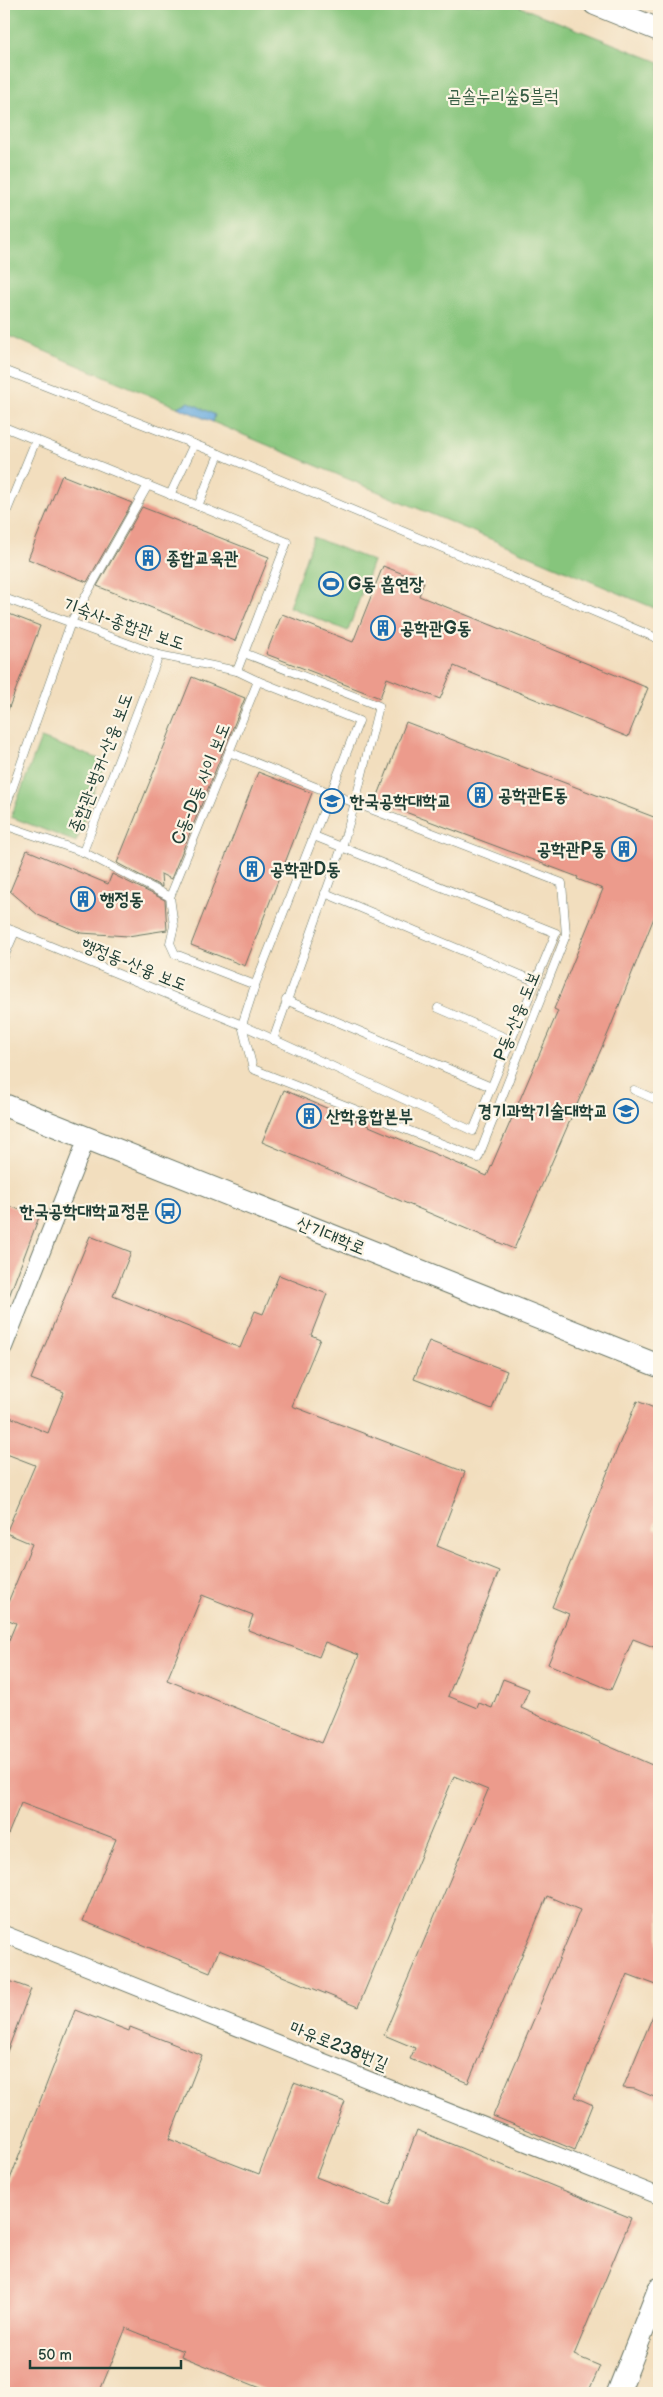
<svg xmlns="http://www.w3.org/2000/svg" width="663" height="2397" viewBox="0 0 663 2397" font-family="'Balsamiq Sans','Poor Story',sans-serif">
<rect width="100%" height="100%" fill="#fcf5e5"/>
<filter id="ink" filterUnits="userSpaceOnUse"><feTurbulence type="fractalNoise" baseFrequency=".02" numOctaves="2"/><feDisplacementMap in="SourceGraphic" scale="10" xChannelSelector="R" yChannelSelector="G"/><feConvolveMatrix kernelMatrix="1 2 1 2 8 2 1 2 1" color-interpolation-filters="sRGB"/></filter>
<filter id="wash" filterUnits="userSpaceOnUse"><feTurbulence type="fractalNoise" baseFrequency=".0096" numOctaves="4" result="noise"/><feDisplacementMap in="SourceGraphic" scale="20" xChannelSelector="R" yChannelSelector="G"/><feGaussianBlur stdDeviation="1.12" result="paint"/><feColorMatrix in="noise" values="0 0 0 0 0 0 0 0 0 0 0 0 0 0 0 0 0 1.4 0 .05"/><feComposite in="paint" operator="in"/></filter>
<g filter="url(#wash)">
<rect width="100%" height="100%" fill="#f2debe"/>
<g fill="#86c57c" stroke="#528158">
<path d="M 4,4 L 513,4 L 659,62 L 659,610 L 4,334 Z"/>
<path d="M 313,537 L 373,561 L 348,631 L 289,607 Z"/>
<path d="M 41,738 L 105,761 L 76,842 L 11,817 Z"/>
</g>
<path fill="#6bacdf" stroke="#45748a" d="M 189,402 L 215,415 L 213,422 L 177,407 Z"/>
<g id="blocks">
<g fill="#ec9b8c" fill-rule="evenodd">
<path d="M 62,475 L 132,503 L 87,582 L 28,559 Z"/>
<path d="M 142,507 L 269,557 L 235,641 L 97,586 Z"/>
<path d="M 383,566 L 424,582 L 419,596 L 648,688 L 628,737 L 454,666 L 440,699 L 387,678 L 380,698 L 266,654 L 282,614 L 353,642 Z"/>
<path d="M 4,612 L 40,626 L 5,718 L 4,717 Z"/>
<path d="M 192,677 L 245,698 L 171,879 L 161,874 L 162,887 L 117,863 Z"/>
<path d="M 406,722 L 659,819 L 659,905 L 609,1031 L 514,1249 L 262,1142 L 284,1090 L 487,1176 L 558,1011 L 554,1009 L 603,889 L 577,879 L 578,877 L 376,801 Z"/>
<path d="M 258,772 L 312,793 L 245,966 L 191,945 Z"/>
<path d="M 27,850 L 108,884 L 112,874 L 165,900 L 167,930 L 128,936 L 81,933 L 38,915 L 10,891 Z"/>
<path d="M 4,1204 L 39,1217 L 5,1307 L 4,1307 Z"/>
<path d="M 90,1236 L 131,1252 L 113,1296 L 240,1348 L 255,1311 L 263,1314 L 279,1275 L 327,1294 L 311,1335 L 320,1339 L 292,1406 L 465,1472 L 437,1546 L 499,1571 L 448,1696 L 477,1708 L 479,1703 L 492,1708 L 503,1679 L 529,1689 L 521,1708 L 659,1768 L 659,1986 L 627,1974 L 575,2097 L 593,2105 L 575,2150 L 493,2116 L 580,1910 L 547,1896 L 468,2083 L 410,2059 L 415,2048 L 384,2035 L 488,1790 L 454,1776 L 358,2007 L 219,1950 L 210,1972 L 83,1921 L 116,1839 L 21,1803 L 4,1844 L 4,1652 L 16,1623 L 4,1618 L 4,1612 L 32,1544 L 6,1533 L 35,1465 L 4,1453 L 4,1432 L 10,1417 L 48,1433 L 64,1392 L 31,1379 ZM 202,1595 L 253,1615 L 248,1630 L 319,1657 L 325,1642 L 359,1655 L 322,1743 L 167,1680 Z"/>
<path d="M 429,1341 L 507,1371 L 492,1409 L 414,1379 Z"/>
<path d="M 637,1401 L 659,1410 L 659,1512 L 653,1529 L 659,1531 L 659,1649 L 633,1639 L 611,1690 L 548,1664 L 569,1614 L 552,1607 Z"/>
<path d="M 4,1979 L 31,1989 L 5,2057 L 4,2057 Z"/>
<path d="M 659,2001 L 659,2099 L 635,2089 L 623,2088 Z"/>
<path d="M 75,2010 L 129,2031 L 130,2027 L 202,2055 L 169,2139 L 259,2174 L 294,2083 L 345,2102 L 316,2177 L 389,2205 L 417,2130 L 631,2218 L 574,2355 L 600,2366 L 588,2393 L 273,2393 L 181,2356 L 183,2351 L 126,2328 L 99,2393 L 4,2393 L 4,2195 Z"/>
</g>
</g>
</g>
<g filter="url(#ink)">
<use href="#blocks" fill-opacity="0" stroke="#697564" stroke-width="1"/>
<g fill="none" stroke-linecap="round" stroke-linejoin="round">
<defs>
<g id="lane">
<path d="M 4,370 L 219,454 L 659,639"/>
<path d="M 4,427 L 287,542 L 237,671 L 258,681 L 359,721 L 255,985 L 242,1025 L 253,1069 L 478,1158 L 566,935 L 562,883 L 355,803 L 379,706 L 244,653"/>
<path d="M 170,495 L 194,444"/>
<path d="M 198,506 L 219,454"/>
<path d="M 4,518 L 36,440"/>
<path d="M 4,598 L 159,655 L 237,671"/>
<path d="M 159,655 L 83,852 L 170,897 L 174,926 L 170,943 L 175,954 L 255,985"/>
<path d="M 229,752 L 355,803 L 342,847 L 273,1040"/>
<path d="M 4,812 L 71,622 L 148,485"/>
<path d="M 4,825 L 83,852"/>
<path d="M 325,893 L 535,981"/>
<path d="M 170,897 L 258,681"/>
<path d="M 4,927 L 242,1025 L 473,1131 L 556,933 L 314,836"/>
<path d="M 4,957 L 15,932"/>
<path d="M 286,1000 L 491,1087"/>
<path d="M 438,1008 L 511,1040"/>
<path d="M 634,1090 L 659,1101"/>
</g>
<g id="street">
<path d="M 4,1347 L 87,1138"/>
<path d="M 4,1934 L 659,2196"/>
</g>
<g id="secondary">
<path d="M 595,4 L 659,30"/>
<path d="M 4,1105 L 659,1366"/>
<path d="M 618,2393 L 659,2289"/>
</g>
</defs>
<use href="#lane" stroke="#697564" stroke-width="9"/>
<use href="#street" stroke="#697564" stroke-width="18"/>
<use href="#secondary" stroke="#697564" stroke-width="24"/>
<use href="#lane" stroke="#fff" stroke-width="8"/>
<use href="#street" stroke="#fff" stroke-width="16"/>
<use href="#secondary" stroke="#fff" stroke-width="22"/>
</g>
</g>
<defs>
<symbol id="building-ring" viewBox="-11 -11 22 22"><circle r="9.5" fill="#fcf5e5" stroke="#1f6fb2" stroke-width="1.5"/><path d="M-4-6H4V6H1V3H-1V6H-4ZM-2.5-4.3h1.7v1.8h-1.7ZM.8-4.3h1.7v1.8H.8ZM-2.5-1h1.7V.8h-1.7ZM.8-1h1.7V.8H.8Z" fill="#1f6fb2"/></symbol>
<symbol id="stadium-ring" viewBox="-11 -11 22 22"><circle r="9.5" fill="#fcf5e5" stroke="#1f6fb2" stroke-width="1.5"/><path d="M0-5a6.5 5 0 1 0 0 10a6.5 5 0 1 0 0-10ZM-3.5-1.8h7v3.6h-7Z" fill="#1f6fb2"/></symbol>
<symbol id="university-ring" viewBox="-11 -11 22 22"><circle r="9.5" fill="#fcf5e5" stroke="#1f6fb2" stroke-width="1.5"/><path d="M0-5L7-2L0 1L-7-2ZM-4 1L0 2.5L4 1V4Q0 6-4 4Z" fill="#1f6fb2"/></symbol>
<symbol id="bus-ring" viewBox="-11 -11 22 22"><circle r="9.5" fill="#fcf5e5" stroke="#1f6fb2" stroke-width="1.5"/><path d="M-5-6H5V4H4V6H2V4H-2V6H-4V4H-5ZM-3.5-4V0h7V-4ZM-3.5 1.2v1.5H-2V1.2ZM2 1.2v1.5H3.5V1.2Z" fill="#1f6fb2"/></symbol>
</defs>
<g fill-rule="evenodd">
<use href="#building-ring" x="134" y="544" width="28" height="28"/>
<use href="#stadium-ring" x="317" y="570" width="28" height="28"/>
<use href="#building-ring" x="369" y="614" width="28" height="28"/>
<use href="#building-ring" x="466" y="781" width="28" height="28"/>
<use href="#university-ring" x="318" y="787" width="28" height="28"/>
<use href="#building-ring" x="610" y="835" width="28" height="28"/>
<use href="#building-ring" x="238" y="855" width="28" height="28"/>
<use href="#building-ring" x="69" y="885" width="28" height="28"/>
<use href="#university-ring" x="612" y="1097" width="28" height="28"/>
<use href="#building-ring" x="295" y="1102" width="28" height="28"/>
<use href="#bus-ring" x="154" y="1197" width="28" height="28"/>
</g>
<g text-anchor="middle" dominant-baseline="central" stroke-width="4.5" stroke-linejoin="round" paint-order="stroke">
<g font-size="18" fill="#395f46" stroke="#fcf5e5">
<text x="503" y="96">곰솔누리숲5블럭</text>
</g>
<g font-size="18" font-weight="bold" fill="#1f3d34" stroke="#fcf5e5" text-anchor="start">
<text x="166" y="558">종합교육관</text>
<text x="348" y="584">G동 흡연장</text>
<text x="400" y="628">공학관G동</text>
<text x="498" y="795">공학관E동</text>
<text x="350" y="801">한국공학대학교</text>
<text x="606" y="849" text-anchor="end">공학관P동</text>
<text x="270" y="869">공학관D동</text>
<text x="100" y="899">행정동</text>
<text x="608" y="1111" text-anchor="end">경기과학기술대학교</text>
<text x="326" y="1116">산학융합본부</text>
<text x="150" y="1211" text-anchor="end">한국공학대학교정문</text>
</g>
<g font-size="18" fill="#1f3d34" stroke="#fcf5e5">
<text transform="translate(124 624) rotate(19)">기숙사-종합관 보도</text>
<text transform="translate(101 763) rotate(-69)">종합관-벙커-산융 보도</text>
<text transform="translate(201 784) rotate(-68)">C동-D동 사이 보도</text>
<text transform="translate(134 965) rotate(22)">행정동-산융 보도</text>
<text transform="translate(517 1016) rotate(-68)">P동-산융 도보</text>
<text transform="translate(331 1236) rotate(22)">산기대학로</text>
<text transform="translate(339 2046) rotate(22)">마유로238번길</text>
</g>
</g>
<rect width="663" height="2397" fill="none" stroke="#fcf5e5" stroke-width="20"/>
<path d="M30 2360v8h151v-8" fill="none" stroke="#1f3d34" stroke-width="2.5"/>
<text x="38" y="2360" font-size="15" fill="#1f3d34" stroke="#fcf5e5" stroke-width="4" paint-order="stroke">50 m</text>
</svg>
